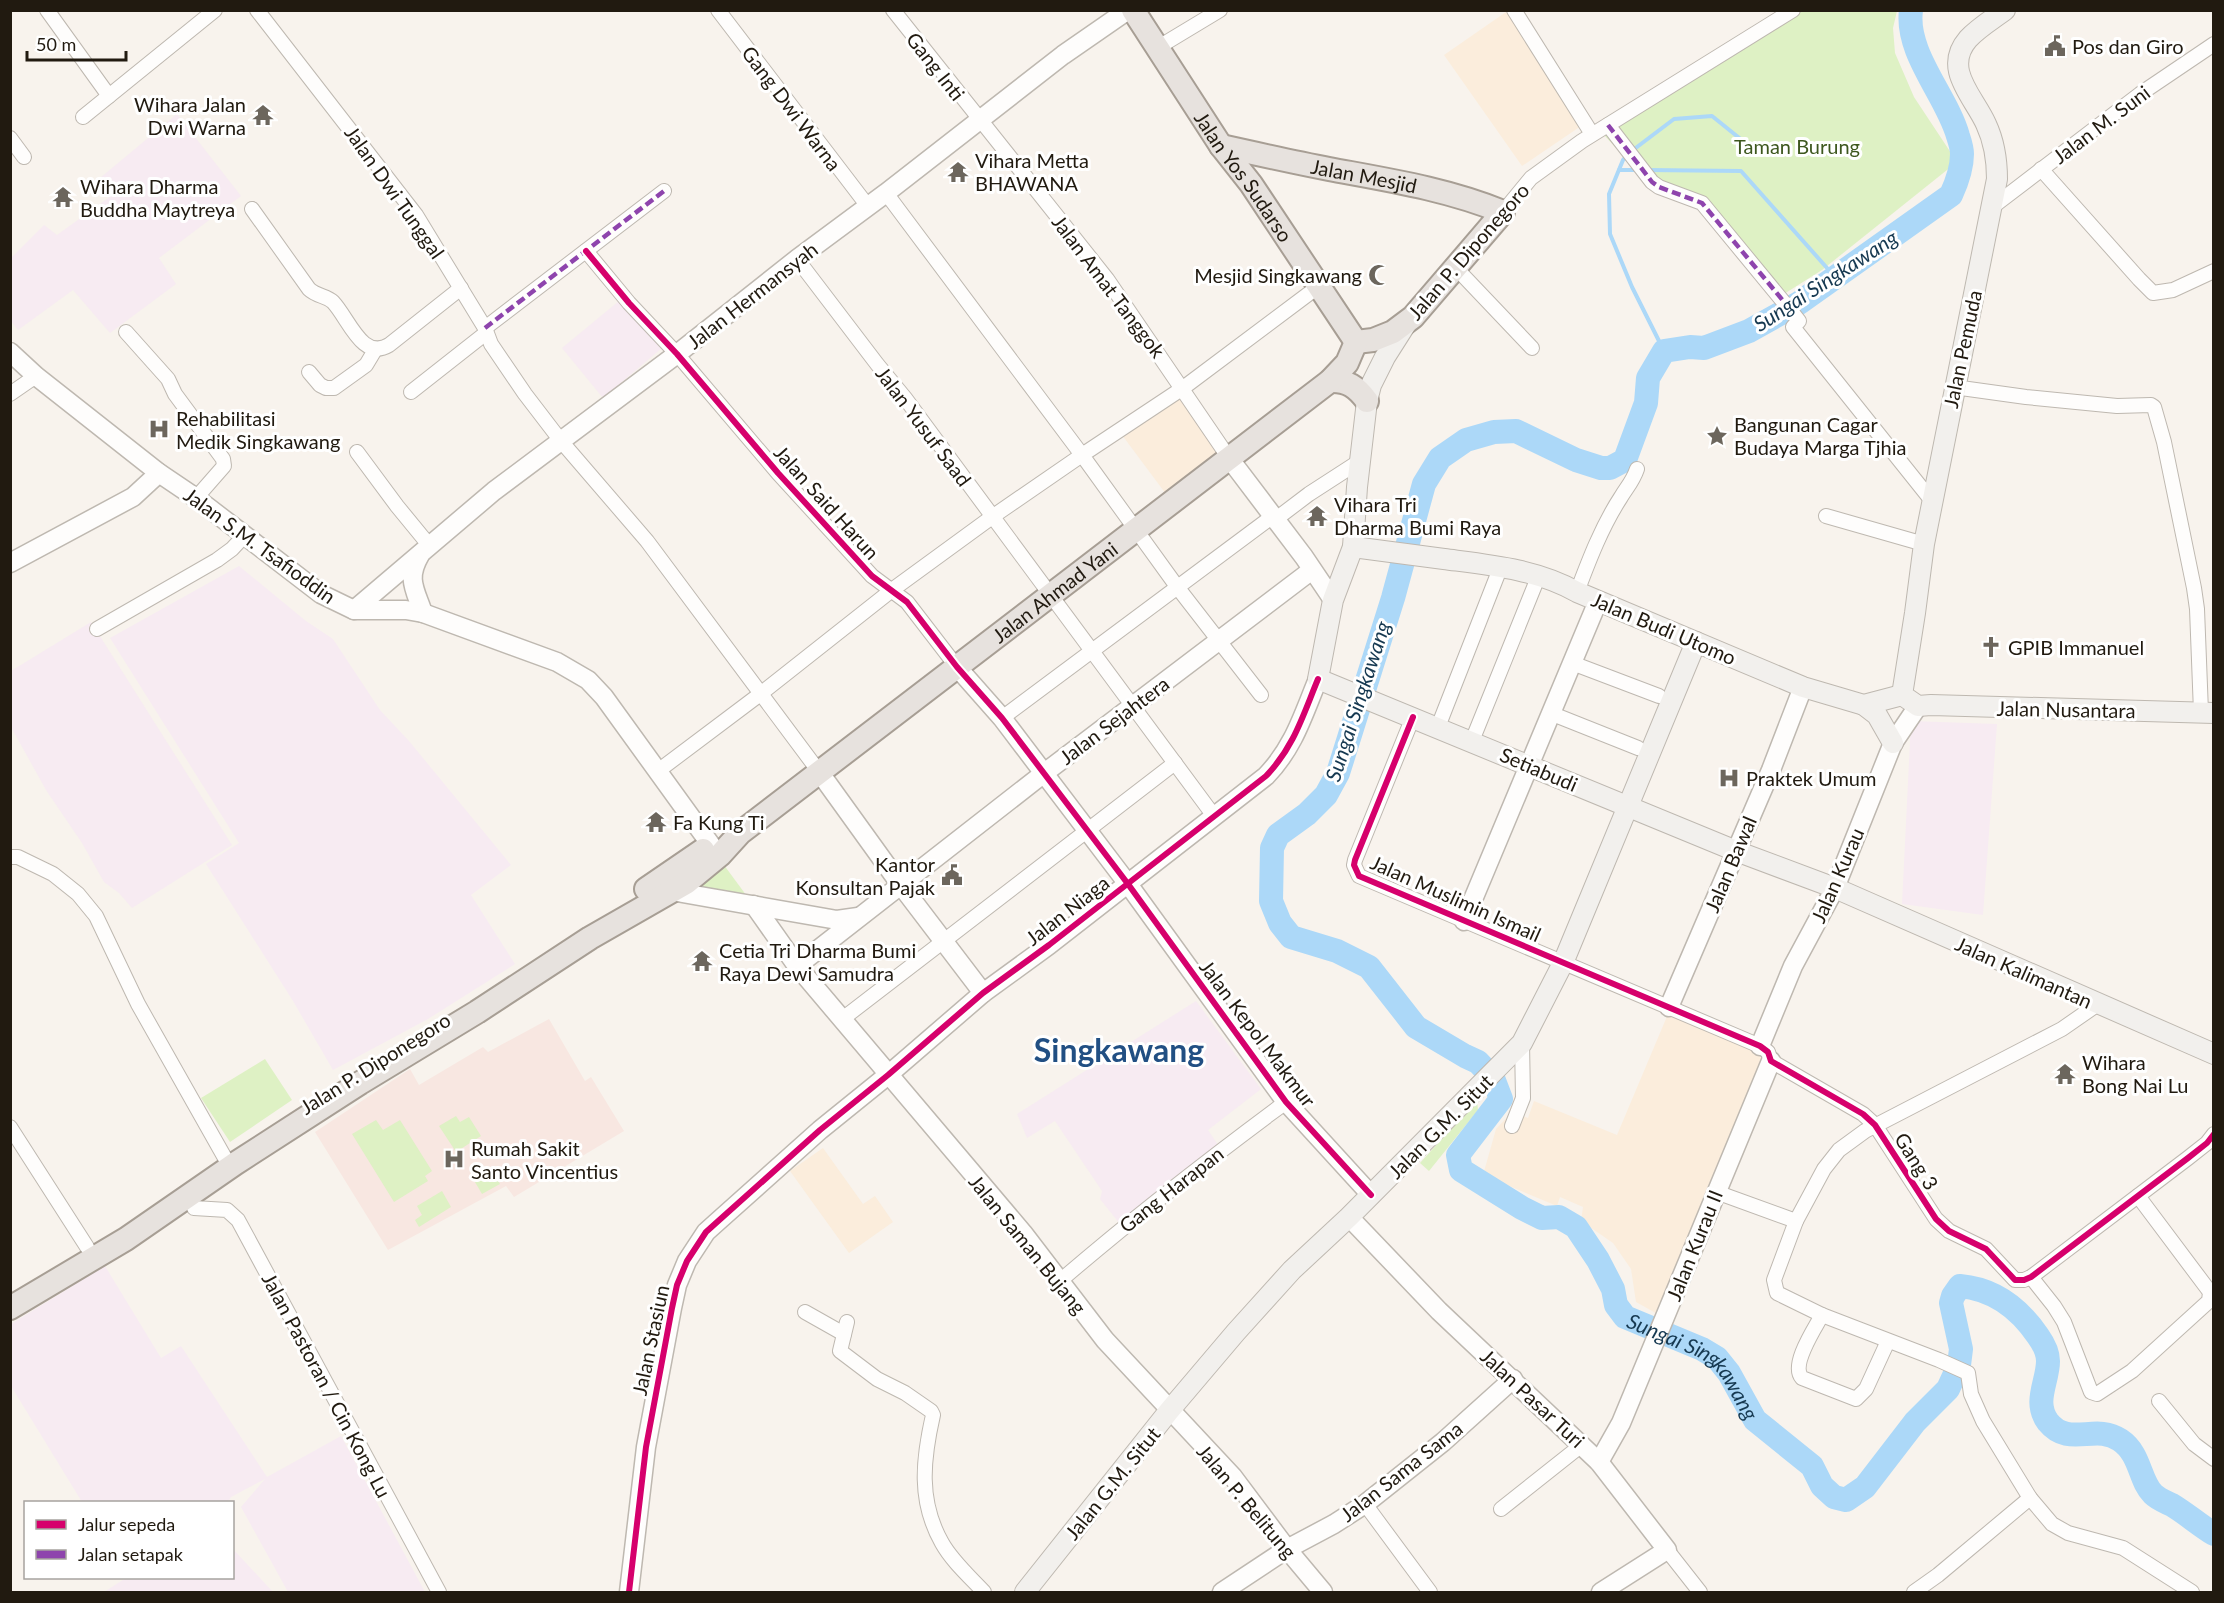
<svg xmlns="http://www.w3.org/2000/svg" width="2224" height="1603" viewBox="0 0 2224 1603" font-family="Lato,sans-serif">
<rect width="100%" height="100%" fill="#f8f3ed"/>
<g fill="#fbeddc">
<path d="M 1506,12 L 1584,124 L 1522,166 L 1444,55 Z"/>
<path d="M 1179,392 L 1223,451 L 1166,494 L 1122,435 Z"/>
<path d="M 1668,1014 L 1767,1056 L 1661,1316 L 1636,1302 L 1631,1269 L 1613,1243 L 1581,1221 L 1583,1207 L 1560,1197 L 1557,1206 L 1483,1175 L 1496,1129 L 1512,1112 L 1528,1118 L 1534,1101 L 1617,1135 Z"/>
<path d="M 823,1148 L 863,1204 L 875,1196 L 893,1222 L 849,1253 L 790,1171 Z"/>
</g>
<g fill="#f7ebf2">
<path d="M 177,114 L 241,196 L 159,258 L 176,284 L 110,333 L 73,290 L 18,330 L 11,321 L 11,258 L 44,225 L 57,235 L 111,196 L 100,178 Z"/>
<path d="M 619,301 L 662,348 L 603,398 L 562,348 Z"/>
<path d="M 239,566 L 306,621 L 333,639 L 380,710 L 409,741 L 511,865 L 471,895 L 515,964 L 428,1019 L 333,1070 L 293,1001 L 206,864 L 239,843 L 110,638 Z"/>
<path d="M 91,622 L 232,845 L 132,908 L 119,893 L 104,882 L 82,843 L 46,790 L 11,727 L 11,671 Z"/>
<path d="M 1911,721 L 1997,724 L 1983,915 L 1902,904 Z"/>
<path d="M 1196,1001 L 1261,1089 L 1208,1130 L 1220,1148 L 1120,1224 L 1100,1199 L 1102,1191 L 1055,1121 L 1027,1138 L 1017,1114 Z"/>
<path d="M 105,1266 L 161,1358 L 181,1346 L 267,1477 L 341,1436 L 425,1592 L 288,1592 L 241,1507 L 265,1479 L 231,1497 L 228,1502 L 82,1502 L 11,1386 L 11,1324 Z"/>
<path d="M 233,1549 L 273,1592 L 104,1592 L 126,1578 L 232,1578 Z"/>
</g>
<path fill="#f8e7e1" d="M 549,1019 L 585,1081 L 591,1077 L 624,1131 L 514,1197 L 506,1186 L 388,1250 L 315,1132 L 410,1069 L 419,1085 L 483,1047 L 488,1052 Z"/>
<g fill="#def1c4">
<path d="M 1802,11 L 1897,11 L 1893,28 L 1895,53 L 1914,97 L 1957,162 L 1822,270 L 1776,299 L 1701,207 L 1644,178 L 1604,135 Z"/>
<path d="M 721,861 L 749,899 L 698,889 L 699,883 Z"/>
<path d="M 265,1059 L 292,1100 L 230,1142 L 201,1098 Z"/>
<path d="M 1477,1100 L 1478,1110 L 1429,1171 L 1420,1163 Z"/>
<path d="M 456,1116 L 460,1122 L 469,1117 L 481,1136 L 456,1152 L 439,1126 Z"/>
<path d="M 376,1120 L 383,1130 L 400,1120 L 432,1171 L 425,1176 L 428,1181 L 394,1202 L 352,1134 Z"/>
<path d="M 490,1167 L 500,1184 L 482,1194 L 472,1177 Z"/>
<path d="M 442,1191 L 451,1207 L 419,1227 L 415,1220 L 422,1215 L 417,1206 Z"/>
</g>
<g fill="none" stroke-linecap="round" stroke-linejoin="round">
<g stroke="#acd8f8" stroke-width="4">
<path d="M 1633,150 L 1674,119 L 1712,116 L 1743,141"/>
<path d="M 1627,155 L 1623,160 L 1609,194 L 1610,234 L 1632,287 L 1664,351"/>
<path d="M 1619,170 L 1639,170"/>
<path d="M 1647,170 L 1741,171 L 1835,277"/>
</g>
<path stroke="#acd8f8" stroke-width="24" id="s1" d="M 1911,10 C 1905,53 1947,96 1958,136 C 1960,142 1962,149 1962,154 C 1962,169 1957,182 1951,195 L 1799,303 L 1749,331 L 1704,348 L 1690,347 L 1664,351 L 1648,378 L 1646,403 L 1625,460 L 1610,468 L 1601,468 L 1576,460 L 1516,431 L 1494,432 L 1466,440 L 1440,458 L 1424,484 L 1393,598 L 1338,773 L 1326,795 L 1307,814 L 1278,835 L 1272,848 L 1271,901 L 1280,923 L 1291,937 L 1337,951 L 1369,967 L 1416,1027 L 1465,1056 L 1478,1062 L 1493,1078 L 1501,1099 L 1458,1155 L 1461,1170 L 1522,1208 L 1542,1218 L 1559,1217 L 1576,1227 L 1598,1260 L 1613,1289 L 1616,1305 L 1625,1317 L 1702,1349 L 1717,1358 L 1729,1373 L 1755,1420 L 1812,1466 L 1822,1486 L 1834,1497 L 1846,1500 L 1865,1487 L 1915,1422 L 1948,1389 L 1959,1365 L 1961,1349 L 1951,1303 L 1953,1296 L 1960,1286 C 1994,1289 2019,1308 2038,1336 C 2043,1343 2048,1351 2048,1361 C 2048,1382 2033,1402 2048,1422 C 2069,1448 2095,1423 2120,1440 C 2141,1454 2139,1480 2153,1494 C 2158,1499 2166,1502 2172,1505 C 2187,1514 2199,1525 2214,1534"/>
<defs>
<g id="minor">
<path d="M 47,10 L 109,96"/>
<path d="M 257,10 L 416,215 L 485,328 L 491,344 L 525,394 L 561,441 L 647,541 L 820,773"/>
<path d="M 718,10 L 867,205"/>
<path d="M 893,10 L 1107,279 L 1229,458"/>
<path d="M 1514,10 L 1592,134"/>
<path d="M 1157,48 L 1220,10"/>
<path d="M 83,117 L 215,10"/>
<path d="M 1608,125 L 1652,182 L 1659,187 L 1702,203 L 1791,311 L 1799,321 L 1793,327 L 1932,501"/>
<path d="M 10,138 L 24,157"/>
<path d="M 2041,169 L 2139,279 L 2153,293 L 2173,290 L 2214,271"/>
<path d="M 1991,208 L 2140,94 L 2214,44"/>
<path d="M 252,209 L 309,289 C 316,296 327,296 333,302 C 349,319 362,361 389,345 L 461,288"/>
<path d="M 1503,212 L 1531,178 L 1582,141 L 1793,10"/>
<path d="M 586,251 L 629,303 L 677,354 L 778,473 L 872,576 L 907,602 L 957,667"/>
<path d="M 797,259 L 877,364 L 905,398 L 1214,816"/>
<path d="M 1455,267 L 1532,348"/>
<path d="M 485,328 L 664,191"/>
<path d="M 126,332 L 168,379 L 175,394 L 223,459 L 224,466 L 196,498"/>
<path d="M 309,372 L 320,385 L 326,388 L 334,388 L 366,365 L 375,350"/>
<path d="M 1954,387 L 2026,397 L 2117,406 L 2151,405 L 2154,407 L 2164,442 L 2194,588 L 2197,609 L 2201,712"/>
<path d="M 411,392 L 486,333"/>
<path d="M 10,394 L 36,376"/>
<path d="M 357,452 L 397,506 L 429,545"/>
<path d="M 1826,516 L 1924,544"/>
<path d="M 1276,519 L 1309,494 L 1360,461"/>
<path d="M 1577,592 C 1589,560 1602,526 1621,497 C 1627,487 1633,481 1637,469"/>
<path d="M 97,629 L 217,560 L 232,549 L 245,535"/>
<path d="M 1572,663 L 1659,696"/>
<path d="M 1261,695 L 1178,588 L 1082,455 L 1183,388 L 1319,286"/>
<path d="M 1550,713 L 1638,748"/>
<path d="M 1413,717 L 1355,860 L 1354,865 L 1359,876 L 1760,1046 L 1768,1052 L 1771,1061 L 1863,1114 L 1875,1125 L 1936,1219 L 1949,1231 L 1986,1249 L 2015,1280 L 2024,1280 L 2031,1277 L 2188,1158 L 2207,1143 L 2214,1134"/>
<path d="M 1002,718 L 1273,516"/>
<path d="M 1438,727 L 1501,566"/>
<path d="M 1472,741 L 1539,575"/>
<path d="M 658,771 L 759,695 L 892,590 L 992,517 L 1082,455 L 886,193"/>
<path d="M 10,857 L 18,857 L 53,874 L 78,894 L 96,916 L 138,1004 L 225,1158"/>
<path d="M 841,1020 L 1175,763"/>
<path d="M 1512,1126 L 1523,1098 L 1522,1043"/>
<path d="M 10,1127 L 87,1247"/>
<path d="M 1716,1192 L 1796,1221"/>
<path d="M 194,1208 L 227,1210 L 238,1220 L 439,1592"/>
<path d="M 2031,1277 L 2054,1306 L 2064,1322 L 2091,1392 L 2097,1394 L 2132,1371 L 2209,1301 L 2210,1292 L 2138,1196"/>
<path d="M 1060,1281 C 1133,1218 1209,1159 1286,1102"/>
<path d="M 805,1312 L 844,1334"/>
<path d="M 1822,1315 L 1939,1360 L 1968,1373 L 1971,1394 L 1983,1421 L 2030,1498 L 2052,1524 L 2068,1533 L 2123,1548 L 2192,1592"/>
<path d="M 847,1322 L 840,1351 L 877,1379 L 905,1393 L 931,1411 L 933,1415 C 923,1459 918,1501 942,1543 C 952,1561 970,1577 984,1592"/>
<path d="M 1888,1341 L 1866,1389 L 1856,1399 L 1802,1378 C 1790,1365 1815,1328 1822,1315 L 1777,1293 L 1774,1280 L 1796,1221 L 1824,1169 L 1839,1150 L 1865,1131 L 2062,1029 L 2098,1004"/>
<path d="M 2159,1401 L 2194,1444 L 2214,1459"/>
<path d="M 1365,1504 L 1430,1592"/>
<path d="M 1501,1509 L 1583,1444"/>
<path d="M 1667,1550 L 1700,1592"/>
<path d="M 1914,1592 L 1938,1575 L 2030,1498"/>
</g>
<g id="tertiary">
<path d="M 10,352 L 36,376 L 159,473 L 196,498 L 321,594 L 354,610 L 406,610 L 423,613 L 557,662 L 588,680 L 604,697 L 711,845"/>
<path d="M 1229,458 L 1304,557 L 1333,600"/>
<path d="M 420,555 C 406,579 415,589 423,613"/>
<path d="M 10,563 L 133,497 L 159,473"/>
<path d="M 354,610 L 494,491 L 677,354 L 797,259 L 886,193 L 1063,55 L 1128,10"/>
<path d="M 957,667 L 1002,718 L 1128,884 L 1286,1102 L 1371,1195"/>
<path d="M 820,773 L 900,884 L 983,993"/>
<path d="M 671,891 L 837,920 L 858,917"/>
<path d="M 754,905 L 797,966 L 1023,1233 L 1105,1340 L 1233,1477 L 1287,1549 L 1323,1592"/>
<path d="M 1464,921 L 1598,601"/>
<path d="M 797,966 L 1043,774 L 1312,570"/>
<path d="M 1669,1007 L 1771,770 L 1803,687"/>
<path d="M 1760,1046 L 1793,966 L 1835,888 L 1893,743 L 1918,706"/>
<path d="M 1349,1217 L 1439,1311 L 1599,1462 L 1667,1550 L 1601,1592"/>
<path d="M 1599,1462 L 1621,1423 L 1771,1061"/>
<path d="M 629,1592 L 646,1447 L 672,1308 L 677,1285 L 687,1261 L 706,1232 L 716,1223 L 820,1130 L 888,1075 L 983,993 L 1049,945 L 1266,776 C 1294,747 1303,715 1318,679"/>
<path d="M 1222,1592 L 1287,1549 L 1334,1524 L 1365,1504 L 1443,1442 L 1513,1379"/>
</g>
<g id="secondary">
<path d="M 2005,10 C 1993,19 1978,28 1968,39 C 1942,69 1974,97 1986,124 C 1994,141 1997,160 1997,179 L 1924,544 L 1915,613 L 1902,695 L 1918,706 L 1931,705 L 2214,713"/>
<path d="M 1406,324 L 1385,357 L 1371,385 L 1367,401 L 1357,487 L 1353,547 L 1333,600 L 1318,679 L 1736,851 L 1835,888 L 2214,1054"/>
<path d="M 1353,547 C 1384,551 1414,555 1444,559 C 1490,565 1536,569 1577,592 L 1803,687 L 1864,705 L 1902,695"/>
<path d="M 1864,705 L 1877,715 L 1893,743"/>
<path d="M 1025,1592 L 1169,1411 L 1236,1332 L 1292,1270 L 1349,1217 L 1522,1043 L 1563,963 L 1696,642"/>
</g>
<g id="primary">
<path id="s2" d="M 1133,10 L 1221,146 L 1251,184 L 1356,342"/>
<path id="s3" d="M 1221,146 C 1257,154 1293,162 1329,169 C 1388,180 1447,189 1503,212 L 1413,317 L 1393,332 L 1373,340 L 1356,342"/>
<path d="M 1330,381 C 1347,380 1357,387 1367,401"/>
<path d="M 646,889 L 703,850"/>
<path id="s4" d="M 10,1308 L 126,1239 L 236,1163 L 360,1083 L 477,1012 L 590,938 L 686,883 L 720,855 L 740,833 L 1330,381 L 1347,363 L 1356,342"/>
</g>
</defs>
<use href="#minor" stroke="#beb8b0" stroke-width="16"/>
<use href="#tertiary" stroke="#beb8b0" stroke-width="21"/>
<use href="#secondary" stroke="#beb8b0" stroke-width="22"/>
<use href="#primary" stroke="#a79e94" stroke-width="26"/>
<use href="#minor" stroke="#fefdfc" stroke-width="14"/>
<use href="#tertiary" stroke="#fefdfc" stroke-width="18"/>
<use href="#secondary" stroke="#f2f0ed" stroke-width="20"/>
<use href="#primary" stroke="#e7e2de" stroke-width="22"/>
<g stroke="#8e44ad" stroke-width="4.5" stroke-dasharray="9 4.5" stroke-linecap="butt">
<path d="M 1608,125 L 1652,182 L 1659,187 L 1702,203 L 1785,303"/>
<path d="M 485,328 L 664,191"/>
</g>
<defs>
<g id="cycleway">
<path d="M 586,251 L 629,303 L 677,354 L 778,473 L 872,576 L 907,602 L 957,667 L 1002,718 L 1128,884 L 1286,1102 L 1371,1195"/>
<path d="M 1413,717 L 1355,860 L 1354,865 L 1359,876 L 1760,1046 L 1768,1052 L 1771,1061 L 1863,1114 L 1875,1125 L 1936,1219 L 1949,1231 L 1986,1249 L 2015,1280 L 2024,1280 L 2031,1277 L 2188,1158 L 2207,1143 L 2214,1134"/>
<path d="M 629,1592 L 646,1447 L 672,1308 L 677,1285 L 687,1261 L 706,1232 L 716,1223 L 820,1130 L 888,1075 L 983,993 L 1049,945 L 1266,776 C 1294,747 1303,715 1318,679"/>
</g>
</defs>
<use href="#cycleway" stroke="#fff" stroke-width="10"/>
<use href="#cycleway" stroke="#d6006c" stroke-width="6"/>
</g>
<defs>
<symbol id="civic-bare" viewBox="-9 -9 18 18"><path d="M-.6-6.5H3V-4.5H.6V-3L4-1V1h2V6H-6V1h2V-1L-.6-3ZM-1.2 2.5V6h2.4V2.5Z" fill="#6c665d" stroke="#fff" stroke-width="2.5" paint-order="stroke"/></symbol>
<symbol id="temple-bare" viewBox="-9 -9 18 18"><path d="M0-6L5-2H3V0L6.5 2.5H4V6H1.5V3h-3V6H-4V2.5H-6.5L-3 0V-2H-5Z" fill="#6c665d" stroke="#fff" stroke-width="2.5" paint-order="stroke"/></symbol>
<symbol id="mosque-bare" viewBox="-9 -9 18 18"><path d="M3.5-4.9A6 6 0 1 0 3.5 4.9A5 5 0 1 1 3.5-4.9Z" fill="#6c665d" stroke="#fff" stroke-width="2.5" paint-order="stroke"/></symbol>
<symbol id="hospital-bare" viewBox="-9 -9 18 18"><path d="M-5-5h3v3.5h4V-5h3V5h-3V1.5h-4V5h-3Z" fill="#6c665d" stroke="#fff" stroke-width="2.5" paint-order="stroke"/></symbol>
<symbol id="sight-bare" viewBox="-9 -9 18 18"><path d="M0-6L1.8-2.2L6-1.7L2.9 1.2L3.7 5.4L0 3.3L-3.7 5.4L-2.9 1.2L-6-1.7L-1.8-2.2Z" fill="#6c665d" stroke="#fff" stroke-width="2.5" paint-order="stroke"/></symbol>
<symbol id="church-bare" viewBox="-9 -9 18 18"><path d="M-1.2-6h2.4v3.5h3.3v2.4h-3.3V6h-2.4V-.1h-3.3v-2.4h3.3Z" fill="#6c665d" stroke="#fff" stroke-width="2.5" paint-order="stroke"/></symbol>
</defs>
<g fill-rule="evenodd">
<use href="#civic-bare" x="2040" y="31" width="30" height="30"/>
<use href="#temple-bare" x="248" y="100" width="30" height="30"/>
<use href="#temple-bare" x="943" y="157" width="30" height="30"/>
<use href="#temple-bare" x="48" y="182" width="30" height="30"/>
<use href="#mosque-bare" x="1364" y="260" width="30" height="30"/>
<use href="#hospital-bare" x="144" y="414" width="30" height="30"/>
<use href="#sight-bare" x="1702" y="421" width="30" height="30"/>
<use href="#temple-bare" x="1302" y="501" width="30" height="30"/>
<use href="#church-bare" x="1976" y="632" width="30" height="30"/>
<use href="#hospital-bare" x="1714" y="763" width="30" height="30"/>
<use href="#temple-bare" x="641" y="807" width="30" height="30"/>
<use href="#civic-bare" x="937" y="860" width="30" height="30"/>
<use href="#temple-bare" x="687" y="946" width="30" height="30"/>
<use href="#temple-bare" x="2050" y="1059" width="30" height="30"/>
<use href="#hospital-bare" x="439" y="1144" width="30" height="30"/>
</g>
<g text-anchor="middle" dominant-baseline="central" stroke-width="6" stroke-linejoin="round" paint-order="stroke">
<g font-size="20" fill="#211a10" stroke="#fff" text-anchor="start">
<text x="2072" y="46">Pos dan Giro</text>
<text x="246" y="104" text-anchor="end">Wihara Jalan<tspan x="246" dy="23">Dwi Warna</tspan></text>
<text x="975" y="160">Vihara Metta<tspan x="975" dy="23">BHAWANA</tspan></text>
<text x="80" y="186">Wihara Dharma<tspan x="80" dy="23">Buddha Maytreya</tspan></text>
<text x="1362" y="275" text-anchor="end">Mesjid Singkawang</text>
<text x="176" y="418">Rehabilitasi<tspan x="176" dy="23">Medik Singkawang</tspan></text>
<text x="1734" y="424">Bangunan Cagar<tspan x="1734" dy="23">Budaya Marga Tjhia</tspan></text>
<text x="1334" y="504">Vihara Tri<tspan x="1334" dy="23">Dharma Bumi Raya</tspan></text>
<text x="2008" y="647">GPIB Immanuel</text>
<text x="1746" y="778">Praktek Umum</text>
<text x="673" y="822">Fa Kung Ti</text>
<text x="935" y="864" text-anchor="end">Kantor<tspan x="935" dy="23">Konsultan Pajak</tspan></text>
<text x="719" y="950">Cetia Tri Dharma Bumi<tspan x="719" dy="23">Raya Dewi Samudra</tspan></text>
<text x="2082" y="1062">Wihara<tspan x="2082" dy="23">Bong Nai Lu</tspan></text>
<text x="471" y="1148">Rumah Sakit<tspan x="471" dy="23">Santo Vincentius</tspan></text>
</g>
<g font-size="20" fill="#211a10" stroke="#fff">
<text transform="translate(936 66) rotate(52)">Gang Inti</text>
<text transform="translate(792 108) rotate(53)">Gang Dwi Warna</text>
<text transform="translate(2101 124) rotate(-37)">Jalan M. Suni</text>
<text stroke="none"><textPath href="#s2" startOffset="200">Jalan Yos Sudarso</textPath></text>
<text stroke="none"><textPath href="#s3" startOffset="146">Jalan Mesjid</textPath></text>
<text transform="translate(395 192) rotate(55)">Jalan Dwi Tunggal</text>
<text transform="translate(1468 251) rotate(-49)">Jalan P. Diponegoro</text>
<text transform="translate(1109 286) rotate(53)">Jalan Amat Tanggok</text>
<text transform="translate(752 295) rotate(-38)">Jalan Hermansyah</text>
<text transform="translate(1962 349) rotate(-78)">Jalan Pemuda</text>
<text transform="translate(924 426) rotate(53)">Jalan Yusuf Saad</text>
<text transform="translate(827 502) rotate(48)">Jalan Said Harun</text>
<text transform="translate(260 545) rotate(36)">Jalan S.M. Tsafioddin</text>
<text stroke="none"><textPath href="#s4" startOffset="1269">Jalan Ahmad Yani</textPath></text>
<text transform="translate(1664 628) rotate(23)">Jalan Budi Utomo</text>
<text transform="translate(2066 709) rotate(1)">Jalan Nusantara</text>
<text transform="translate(1114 720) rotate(-37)">Jalan Sejahtera</text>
<text transform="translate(1539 769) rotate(23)">Setiabudi</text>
<text transform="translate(1730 864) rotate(-67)">Jalan Bawal</text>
<text transform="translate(1837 875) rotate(-66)">Jalan Kurau</text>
<text transform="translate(1456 898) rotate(24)">Jalan Muslimin Ismail</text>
<text transform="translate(1067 910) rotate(-38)">Jalan Niaga</text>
<text transform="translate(2024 972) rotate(24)">Jalan Kalimantan</text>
<text transform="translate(1258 1033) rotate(53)">Jalan Kepol Makmur</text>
<text transform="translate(375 1063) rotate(-32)">Jalan P. Diponegoro</text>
<text transform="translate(1440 1126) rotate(-45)">Jalan G.M. Situt</text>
<text transform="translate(1917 1161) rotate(58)">Gang 3</text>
<text transform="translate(1171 1189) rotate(-38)">Gang Harapan</text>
<text transform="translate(1028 1244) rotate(51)">Jalan Saman Bujang</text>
<text transform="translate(1694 1245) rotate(-68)">Jalan Kurau II</text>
<text transform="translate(650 1340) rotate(-78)">Jalan Stasiun</text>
<text transform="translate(327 1385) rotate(62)">Jalan Pastoran / Cin Kong Lu</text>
<text transform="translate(1533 1398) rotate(43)">Jalan Pasar Turi</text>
<text transform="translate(1401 1471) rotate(-38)">Jalan Sama Sama</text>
<text transform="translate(1112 1483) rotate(-51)">Jalan G.M. Situt</text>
<text transform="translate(1247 1501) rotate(50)">Jalan P. Belitung</text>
</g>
<g font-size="20" fill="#3d571e" stroke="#fff">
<text x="1797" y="146">Taman Burung</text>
</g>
<g font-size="21" font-style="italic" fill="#163951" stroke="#fff">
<text transform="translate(1825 280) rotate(-33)">Sungai Singkawang</text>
<text transform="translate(1357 701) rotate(-72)">Sungai Singkawang</text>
<text stroke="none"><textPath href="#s1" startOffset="2061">Sungai Singkawang</textPath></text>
</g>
<g font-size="32" font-weight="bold" fill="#214f83" stroke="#fff">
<text x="1119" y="1049">Singkawang</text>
</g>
</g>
<rect width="2224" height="1603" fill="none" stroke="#211a10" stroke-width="24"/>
<rect x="24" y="1501" width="210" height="78" fill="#ffffff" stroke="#a6a39f" stroke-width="1.5"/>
<rect x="36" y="1520" width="30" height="9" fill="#d6006c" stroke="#a6a39f" stroke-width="1.5"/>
<text x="78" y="1531" font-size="18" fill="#211a10">Jalur sepeda</text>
<rect x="36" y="1550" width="30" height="9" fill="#8e44ad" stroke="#a6a39f" stroke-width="1.5"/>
<text x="78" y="1561" font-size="18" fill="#211a10">Jalan setapak</text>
<path d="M27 51v9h99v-9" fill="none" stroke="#211a10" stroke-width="3"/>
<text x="36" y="51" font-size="18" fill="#211a10" stroke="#ffffff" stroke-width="4.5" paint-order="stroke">50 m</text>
</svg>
